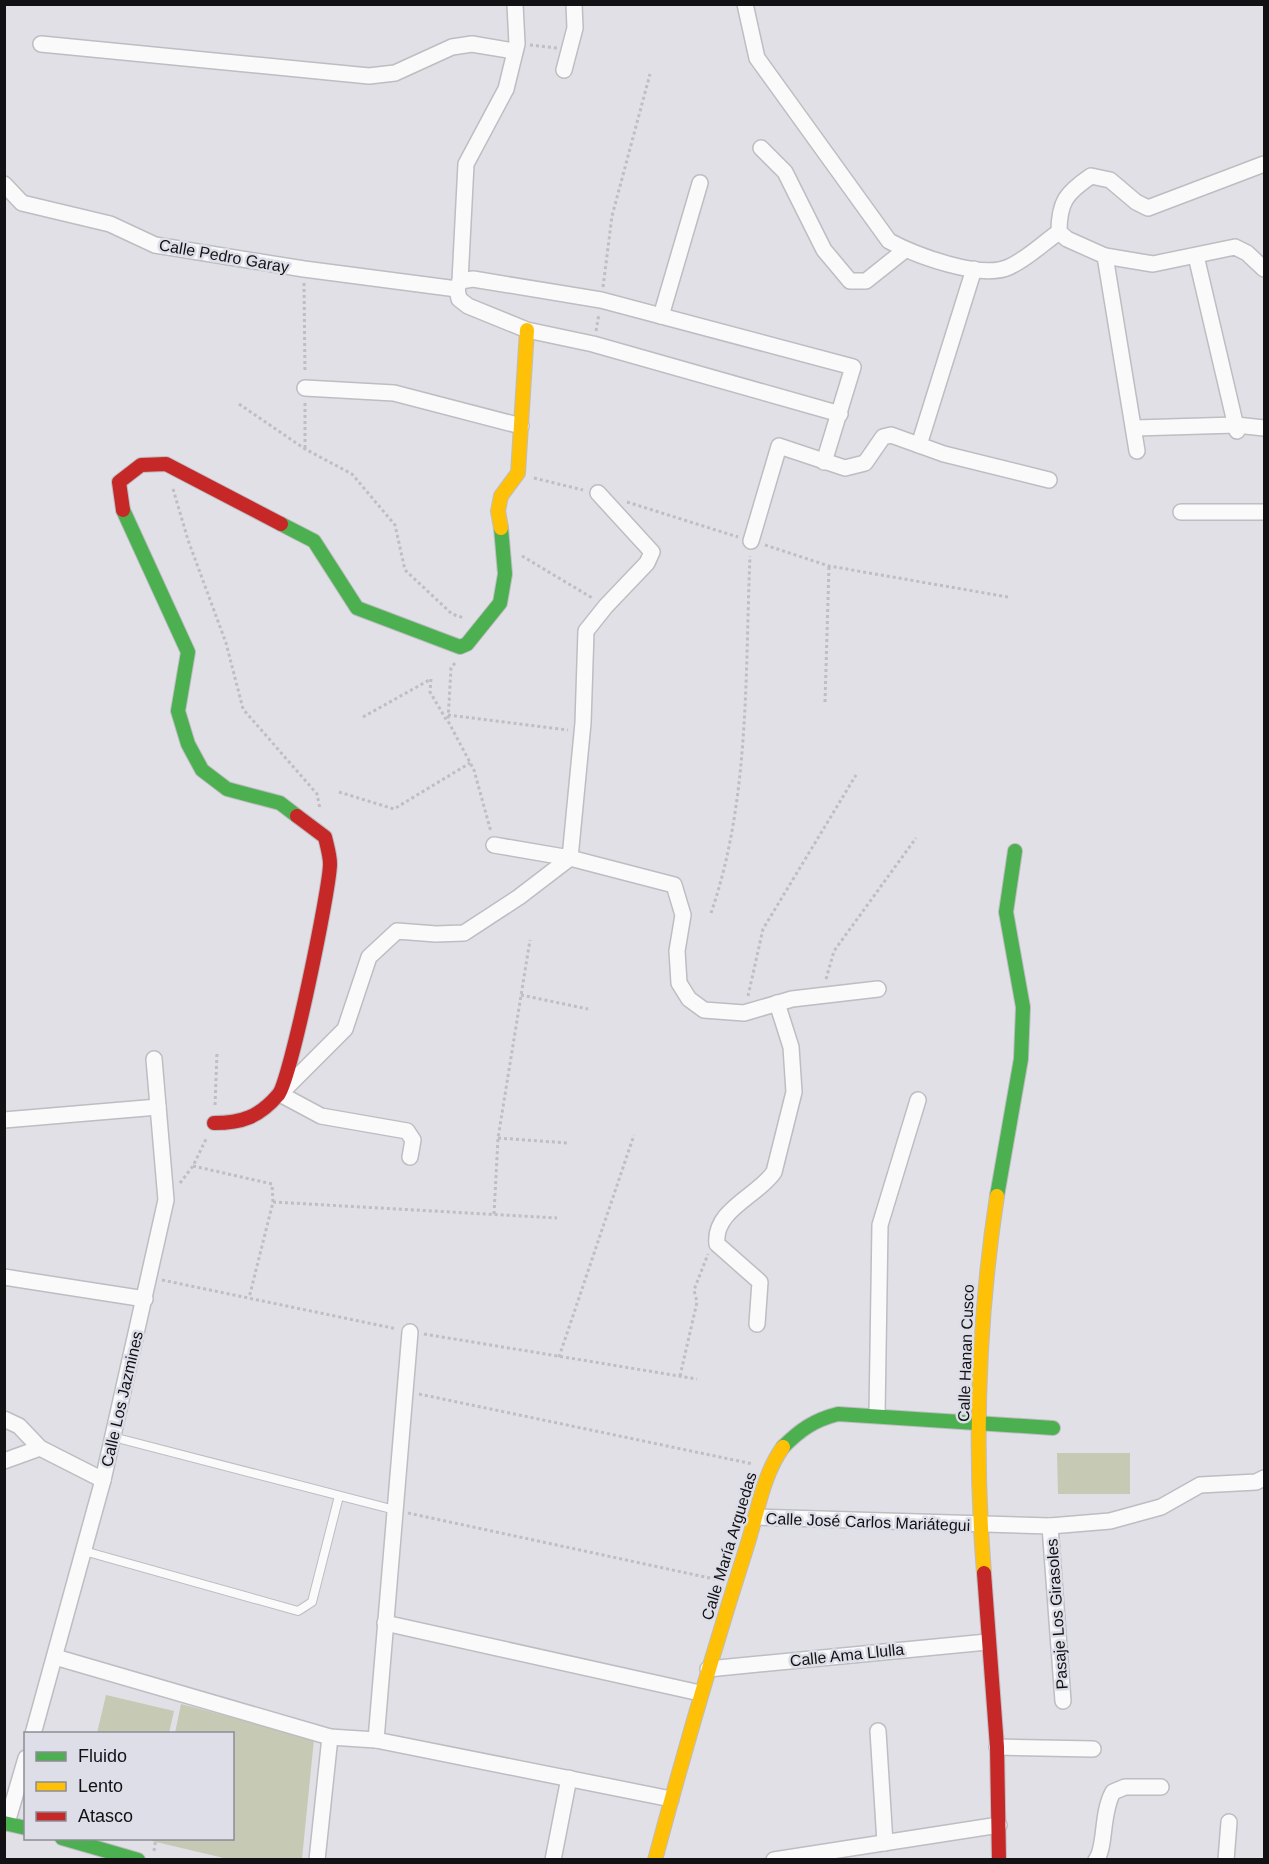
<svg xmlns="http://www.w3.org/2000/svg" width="1269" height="1864" viewBox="0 0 1269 1864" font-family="Helvetica,sans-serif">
<rect width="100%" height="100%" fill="#e0e0e6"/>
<g fill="#c6c9b4">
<path d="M 1057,1453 L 1130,1453 L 1130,1494 L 1058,1494 Z"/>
<path d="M 106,1695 L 174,1711 L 169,1733 L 97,1733 Z"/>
<path d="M 181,1704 L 314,1739 L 302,1859 L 228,1859 L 152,1841 L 152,1838 L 232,1838 L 232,1734 L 175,1733 Z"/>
</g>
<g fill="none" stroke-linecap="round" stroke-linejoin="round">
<defs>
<g id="lane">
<path d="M 113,1437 L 395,1510"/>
<path d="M 84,1551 L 298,1611 L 312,1602 L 339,1496"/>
</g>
<g id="street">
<path d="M 515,4 L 517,44 L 506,89 L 466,164 L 460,281 L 457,289 L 459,299 L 468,306 L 527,330 L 593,344 L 840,414"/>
<path d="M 745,4 L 757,58 L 889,241 C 915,255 981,280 1009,267 C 1027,259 1043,243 1059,232"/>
<path d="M 41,44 L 369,76 L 395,73 L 452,47 L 472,44 L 514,51"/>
<path d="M 564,70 L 575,28 L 574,4"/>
<path d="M 761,148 L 785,172 L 824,250 L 850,281 L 866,281 L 905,250"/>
<path d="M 1264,164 L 1148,208 L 1136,202 L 1110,180 L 1091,176 C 1066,193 1059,202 1059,232 L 1067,239 L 1105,256 L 1153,264 L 1235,247 L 1247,253 L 1264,269"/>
<path d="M 4,184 L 22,203 L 110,224 L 155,245 L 304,269 L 457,289"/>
<path d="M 1105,256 L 1137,451"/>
<path d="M 1196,256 L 1237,431"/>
<path d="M 460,281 L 473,279 L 601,300 L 853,367 L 824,462"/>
<path d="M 661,316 L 700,183"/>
<path d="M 305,388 L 394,393 L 521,426"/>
<path d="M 1135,428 L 1236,425 L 1264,428"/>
<path d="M 919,445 L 974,269"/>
<path d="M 1181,512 L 1264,512"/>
<path d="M 751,541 L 779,446 L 845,468 L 865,463 L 883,437 L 891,435 L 944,454 L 1049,480"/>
<path d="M 494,845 L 570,858 L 583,723 L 586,631 L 606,606 L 647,563 L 652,552 L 598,493"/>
<path d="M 4,1120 L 158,1107"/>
<path d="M 410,1157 L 413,1140 L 407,1131 L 321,1116 L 280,1094 L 345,1029 L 369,957 L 397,931 L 436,934 L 464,933 L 519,897 L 570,858 L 674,885 L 683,915 L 677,951 L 679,983 L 689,999 L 704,1010 L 744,1013 L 792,999 L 878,989"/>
<path d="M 4,1277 L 145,1299"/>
<path d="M 757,1324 L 760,1282 L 717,1244 C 713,1210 758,1196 774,1172 L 794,1092 L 791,1047 L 777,1003"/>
<path d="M 877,1415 L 880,1225 L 918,1100"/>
<path d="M 4,1419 L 19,1426 L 40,1448 L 103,1480"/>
<path d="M 4,1461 L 40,1448"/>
<path d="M 757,1517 L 1050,1526 L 1110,1521 L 1161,1507 L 1200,1485 L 1256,1482 L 1264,1478"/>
<path d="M 1050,1526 L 1063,1701"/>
<path d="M 385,1623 L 700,1693"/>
<path d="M 55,1657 L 330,1737 L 376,1740 L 671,1799"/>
<path d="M 708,1669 L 987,1642"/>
<path d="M 878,1731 L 885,1843"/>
<path d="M 33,1734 L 103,1480 L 166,1200 L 154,1059"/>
<path d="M 376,1740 L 410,1332"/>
<path d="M 997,1747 L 1093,1749"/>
<path d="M 7,1823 L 26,1758"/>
<path d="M 317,1860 L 330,1737"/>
<path d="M 553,1860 L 569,1778"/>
<path d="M 774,1860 L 999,1825"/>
<path d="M 1096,1860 C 1106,1848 1101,1813 1113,1792 L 1125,1787 L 1161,1787"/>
<path d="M 1226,1860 L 1229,1822"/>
</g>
<g id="fast">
<path d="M 123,510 L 188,652 L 178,711 L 188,744 L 202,770 L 227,789 L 280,803 L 297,816"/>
<path d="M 281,524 L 314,541 L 357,608 L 460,647 L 467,644 L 500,603 L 505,574 L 501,528"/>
<path d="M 997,1196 L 1021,1059 L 1023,1007 L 1006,912 L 1015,851"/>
<path d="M 783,1447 C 800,1430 814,1420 838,1414 L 1053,1428"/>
<path d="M 4,1823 L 26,1828"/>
<path d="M 62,1838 L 138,1860"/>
</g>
<g id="slow">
<path d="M 501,528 L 498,511 L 501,496 L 518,473 L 527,330"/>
<path d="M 984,1573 C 974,1448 978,1320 997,1196"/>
<path d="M 655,1860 C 683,1756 713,1652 746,1549 C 757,1516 762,1476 783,1447"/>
</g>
<g id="jam">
<path d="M 123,510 L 119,482 L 141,465 L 166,464 L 281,524"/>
<path d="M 214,1123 C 242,1123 259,1117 278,1095 C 290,1083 330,888 330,864 C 330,855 327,846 325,837 L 297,816"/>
<path d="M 984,1573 L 997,1747 L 999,1860"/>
</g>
</defs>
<use href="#lane" stroke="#bdbdc2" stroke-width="10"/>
<use href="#street" stroke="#bdbdc2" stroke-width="18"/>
<use href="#fast" stroke="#bdbdc2" stroke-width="16"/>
<use href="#slow" stroke="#bdbdc2" stroke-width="16"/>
<use href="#jam" stroke="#bdbdc2" stroke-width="16"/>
<g stroke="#bfbfc1" stroke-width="3" stroke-dasharray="3 3" stroke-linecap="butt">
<path d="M 530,45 L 557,48"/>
<path d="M 304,283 L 305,373"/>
<path d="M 603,287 L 612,216 L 650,74"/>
<path d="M 596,331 L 599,314"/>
<path d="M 305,403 L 305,448"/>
<path d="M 239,404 L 305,449 L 352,474 L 395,525 L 405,570 L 452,614 L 464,618"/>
<path d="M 534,478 L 583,490"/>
<path d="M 173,489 L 188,540 L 226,643 L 243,709 L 317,794 L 320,809"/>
<path d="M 627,502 L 738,537"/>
<path d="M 765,545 L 829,566 L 1008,597"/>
<path d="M 522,556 L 594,599"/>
<path d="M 455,663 L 451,668 L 448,721 L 474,770 L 491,832"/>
<path d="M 431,679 L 430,692 L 447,721"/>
<path d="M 825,702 L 829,566"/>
<path d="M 448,715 L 568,730"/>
<path d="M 363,717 L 431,679"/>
<path d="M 339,792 L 394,809 L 470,763"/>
<path d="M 711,913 C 750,800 745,674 750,556"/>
<path d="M 826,979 L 834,951 L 916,838"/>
<path d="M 521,995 L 588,1009"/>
<path d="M 748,996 L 763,929 L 856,775"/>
<path d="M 215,1105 L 217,1053"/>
<path d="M 498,1138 L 568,1143"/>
<path d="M 193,1166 L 272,1184 L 273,1202 L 249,1298"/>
<path d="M 180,1183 L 193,1166 L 207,1137"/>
<path d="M 273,1202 L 557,1218"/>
<path d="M 494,1214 L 498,1138 L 530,940"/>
<path d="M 162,1280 L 397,1329"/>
<path d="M 424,1334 L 697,1379"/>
<path d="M 559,1357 L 634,1135"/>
<path d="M 680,1376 L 697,1302 L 694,1290 L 708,1254"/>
<path d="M 419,1394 L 753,1464"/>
<path d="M 408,1513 L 719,1580"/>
<path d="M 154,1851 L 156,1838"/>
</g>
<use href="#lane" stroke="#fafafb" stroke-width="8"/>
<use href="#street" stroke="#fafafb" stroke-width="15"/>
<use href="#fast" stroke="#4caf50" stroke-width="14"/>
<use href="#slow" stroke="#ffc107" stroke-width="14"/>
<use href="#jam" stroke="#c62828" stroke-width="14"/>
</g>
<g text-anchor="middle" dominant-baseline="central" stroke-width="5" stroke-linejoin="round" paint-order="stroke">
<g font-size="16" fill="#121215" stroke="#dedee8">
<text transform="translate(224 256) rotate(10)">Calle Pedro Garay</text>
<text transform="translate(966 1353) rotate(-88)">Calle Hanan Cusco</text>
<text transform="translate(122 1399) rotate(-77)">Calle Los Jazmines</text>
<text transform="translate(868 1522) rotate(2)">Calle José Carlos Mariátegui</text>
<text transform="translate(729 1546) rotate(-73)">Calle María Arguedas</text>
<text transform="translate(1057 1614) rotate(-94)">Pasaje Los Girasoles</text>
<text transform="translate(847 1655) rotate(-6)">Calle Ama Llulla</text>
</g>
</g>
<rect width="1269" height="1864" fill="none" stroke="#121215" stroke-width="12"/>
<rect x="24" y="1732" width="210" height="108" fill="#dedee8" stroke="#8c8c94" stroke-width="1.5"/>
<rect x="36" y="1752" width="30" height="9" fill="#4caf50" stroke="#8c8c94" stroke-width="1.5"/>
<text x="78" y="1762" font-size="18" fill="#121215">Fluido</text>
<rect x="36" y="1782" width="30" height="9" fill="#ffc107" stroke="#8c8c94" stroke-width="1.5"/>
<text x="78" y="1792" font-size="18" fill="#121215">Lento</text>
<rect x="36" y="1812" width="30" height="9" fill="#c62828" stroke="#8c8c94" stroke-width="1.5"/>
<text x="78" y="1822" font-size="18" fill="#121215">Atasco</text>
</svg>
